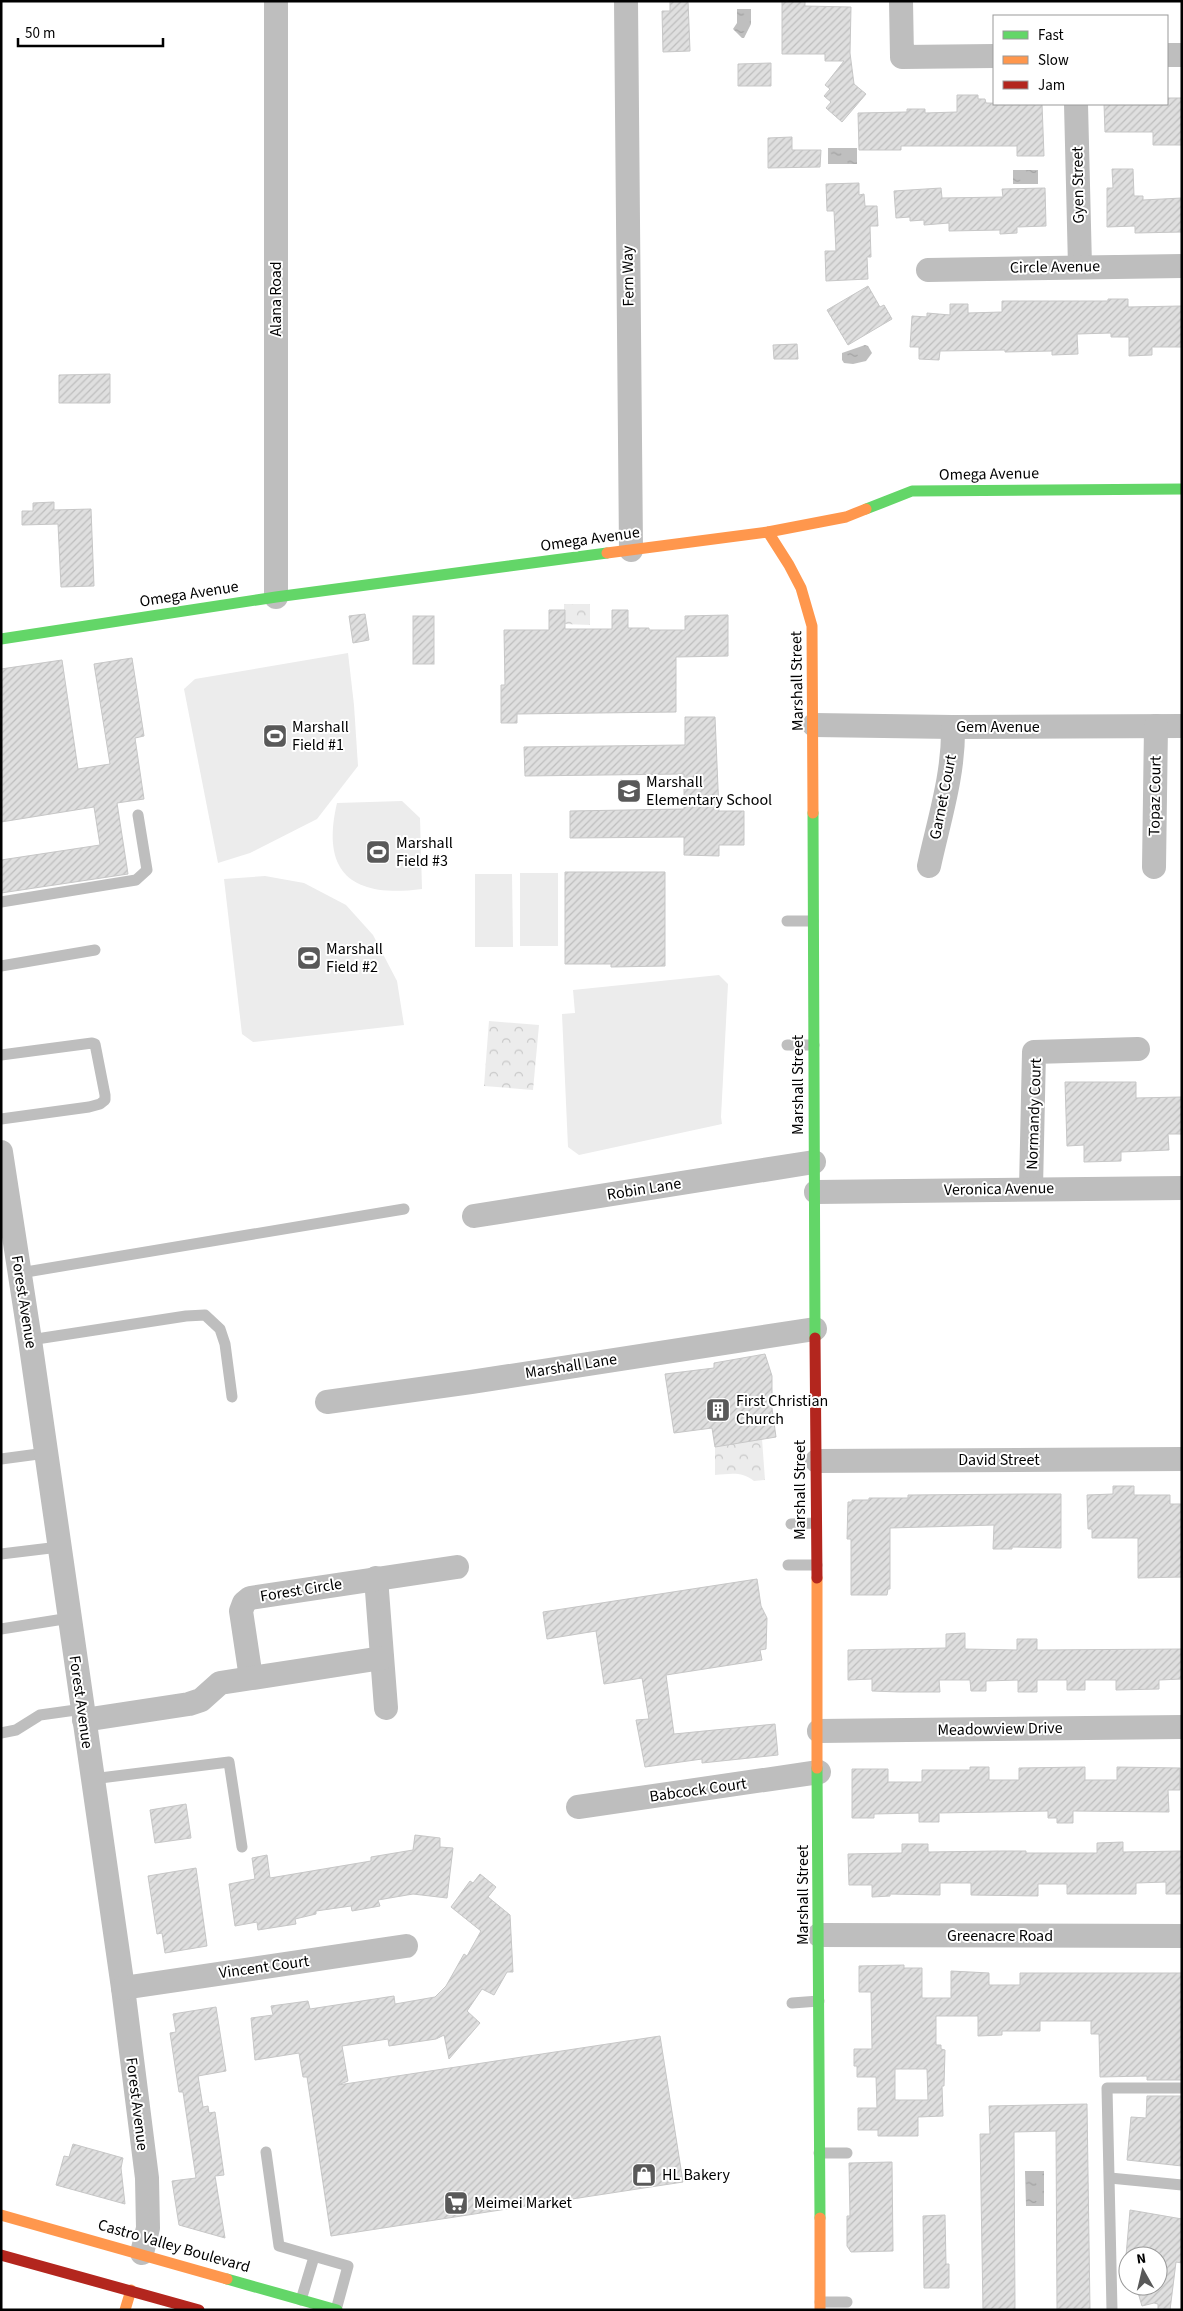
<svg xmlns="http://www.w3.org/2000/svg" width="1183" height="2311" viewBox="0 0 1183 2311" font-family="'Source Sans 3',sans-serif">
<defs>
<pattern id="park-crowns" width="20" height="18" patternUnits="userSpaceOnUse" patternTransform="scale(1.25)"><rect width="20" height="18" fill="#ececec"/><path d="M2 6a3 3 0 1 1 6 0M12 15a3 3 0 1 1 6 0" fill="none" stroke="#c9c9c9"/></pattern>
<pattern id="water-ripples" width="26" height="14" patternUnits="userSpaceOnUse" patternTransform="scale(1.25)"><rect width="26" height="14" fill="#bfbfbf"/><path d="M2 4q2-2 4 0t4 0M15 11q2-2 4 0t4 0" fill="none" stroke="#a2a2a2"/></pattern>
<pattern id="building-hatch" width="6" height="6" patternUnits="userSpaceOnUse" patternTransform="scale(1.25)"><rect width="6" height="6" fill="#dfdfdf"/><path d="M-1 1l2-2M0 6l6-6M5 7l2-2" fill="none" stroke="#bebebe"/></pattern>
</defs>
<rect width="100%" height="100%" fill="#fff"/>
<g fill="url(#park-crowns)">
<path d="M 564,604 L 590,604 L 590,625 L 564,624 Z"/>
<path d="M 489,1021 L 539,1025 L 533,1090 L 484,1086 Z"/>
<path d="M 762,1439 L 765,1480 L 754,1481 C 742,1471 730,1474 715,1475 L 715,1447 Z"/>
</g>
<g fill="#ececec">
<path d="M 348,653 L 354,705 L 358,766 L 317,819 L 250,853 L 218,863 L 184,689 L 195,679 Z"/>
<path d="M 402,801 L 420,818 L 422,889 C 354,898 320,875 337,803 Z"/>
<rect x="520" y="873" width="38" height="73"/>
<path d="M 475,874 L 512,874 L 513,947 L 475,947 Z"/>
<path d="M 265,876 L 304,883 L 346,905 L 373,935 L 397,981 L 404,1025 L 253,1042 L 242,1034 L 224,879 Z"/>
<path d="M 719,975 L 728,984 L 721,1117 L 722,1124 L 579,1155 L 568,1147 L 562,1014 L 575,1013 L 573,990 Z"/>
</g>
<g fill="url(#water-ripples)">
<path d="M 737,9 L 751,9 L 751,24 L 744,38 L 742,38 L 733,29 L 737,23 Z"/>
<rect x="828" y="148" width="29" height="16"/>
<rect x="1013" y="170" width="25" height="14"/>
<path d="M 865,345 L 868,346 L 872,353 L 866,361 L 853,364 L 844,363 L 842,360 L 842,353 Z"/>
<path d="M 1025,2171 L 1044,2171 L 1044,2206 L 1026,2206 Z"/>
</g>
<g fill="url(#building-hatch)" stroke="#c7c7c7" fill-rule="evenodd">
<path d="M 670,1 L 688,1 L 690,51 L 663,52 L 662,11 L 670,11 Z"/>
<path d="M 782,1 L 805,1 L 805,6 L 851,7 L 850,53 L 854,84 L 866,94 L 842,122 L 826,108 L 831,102 L 824,96 L 830,89 L 825,85 L 844,61 L 825,61 L 825,54 L 782,54 Z"/>
<path d="M 771,63 L 771,86 L 738,86 L 738,64 Z"/>
<path d="M 957,95 L 978,95 L 978,99 L 985,99 L 986,103 L 1042,104 L 1044,156 L 1017,156 L 1017,146 L 901,146 L 901,150 L 859,150 L 858,113 L 907,112 L 907,109 L 925,109 L 925,113 L 957,112 Z"/>
<path d="M 1167,98 L 1182,98 L 1182,145 L 1153,145 L 1153,132 L 1105,132 L 1104,104 L 1167,104 Z"/>
<path d="M 792,137 L 792,150 L 821,150 L 820,167 L 768,168 L 768,138 Z"/>
<path d="M 1112,169 L 1133,169 L 1134,196 L 1143,196 L 1143,200 L 1182,198 L 1182,232 L 1135,233 L 1135,226 L 1107,227 L 1107,188 L 1113,188 Z"/>
<path d="M 859,183 L 859,195 L 864,194 L 865,206 L 877,206 L 878,226 L 870,226 L 871,257 L 867,257 L 868,279 L 826,281 L 825,251 L 836,251 L 834,211 L 827,211 L 826,184 Z"/>
<path d="M 941,188 L 942,198 L 1003,197 L 1002,189 L 1045,188 L 1046,226 L 1017,227 L 1017,233 L 1000,234 L 1000,230 L 949,231 L 949,223 L 924,225 L 924,220 L 910,221 L 910,217 L 896,218 L 894,191 Z"/>
<path d="M 868,286 L 880,307 L 884,305 L 892,319 L 848,345 L 827,310 Z"/>
<path d="M 1108,299 L 1128,299 L 1128,307 L 1182,306 L 1182,347 L 1152,347 L 1152,355 L 1129,356 L 1129,337 L 1111,337 L 1111,333 L 1077,334 L 1078,354 L 1052,355 L 1052,351 L 1005,352 L 1005,350 L 940,351 L 939,360 L 919,359 L 919,347 L 910,347 L 912,316 L 927,317 L 927,313 L 950,315 L 950,304 L 968,304 L 968,313 L 1002,312 L 1002,301 L 1108,301 Z"/>
<path d="M 797,344 L 798,359 L 774,359 L 773,345 Z"/>
<path d="M 110,374 L 110,403 L 59,403 L 59,375 Z"/>
<path d="M 54,502 L 54,510 L 91,509 L 94,586 L 61,587 L 58,524 L 22,525 L 22,511 L 33,511 L 33,503 Z"/>
<path d="M 549,610 L 565,610 L 565,629 L 612,629 L 612,610 L 628,610 L 628,628 L 649,628 L 649,630 L 685,630 L 685,616 L 728,615 L 728,656 L 676,657 L 676,712 L 517,714 L 517,723 L 501,723 L 501,685 L 505,685 L 504,630 L 549,630 Z"/>
<path d="M 365,614 L 369,640 L 353,643 L 349,616 Z"/>
<rect x="413" y="616" width="21" height="48"/>
<path d="M 132,658 L 144,736 L 135,738 L 144,799 L 117,803 L 128,874 L 1,893 L 1,860 L 100,845 L 94,807 L 1,822 L 1,669 L 62,660 L 78,769 L 110,764 L 94,664 Z"/>
<path d="M 685,717 L 715,717 L 719,811 L 744,811 L 744,845 L 719,845 L 719,856 L 684,855 L 684,837 L 570,838 L 570,811 L 684,809 L 684,774 L 525,776 L 524,747 L 685,745 Z"/>
<path d="M 565,872 L 665,872 L 665,966 L 611,967 L 611,964 L 565,964 Z"/>
<path d="M 1065,1082 L 1136,1082 L 1136,1098 L 1182,1097 L 1182,1134 L 1168,1134 L 1169,1150 L 1121,1152 L 1121,1161 L 1084,1162 L 1084,1145 L 1067,1146 Z"/>
<path d="M 765,1354 L 772,1376 L 772,1408 L 776,1437 L 715,1447 L 712,1428 L 674,1433 L 665,1374 L 714,1368 L 714,1363 Z"/>
<path d="M 1113,1486 L 1134,1486 L 1134,1495 L 1170,1495 L 1170,1504 L 1182,1504 L 1182,1577 L 1138,1578 L 1138,1538 L 1092,1538 L 1092,1529 L 1088,1529 L 1087,1495 L 1113,1494 Z"/>
<path d="M 1026,1494 L 1061,1494 L 1061,1548 L 1012,1547 L 1012,1549 L 993,1549 L 994,1525 L 890,1528 L 890,1589 L 888,1589 L 887,1595 L 851,1595 L 851,1539 L 847,1539 L 848,1502 L 852,1502 L 852,1500 L 869,1500 L 869,1498 L 908,1498 L 908,1495 Z"/>
<path d="M 757,1579 L 761,1606 L 767,1618 L 766,1649 L 760,1650 L 762,1660 L 666,1675 L 674,1734 L 775,1724 L 778,1755 L 702,1763 L 702,1759 L 645,1767 L 636,1720 L 649,1719 L 642,1678 L 604,1684 L 596,1631 L 547,1639 L 543,1612 Z"/>
<path d="M 965,1633 L 965,1649 L 1017,1650 L 1017,1639 L 1037,1639 L 1037,1650 L 1182,1649 L 1182,1679 L 1159,1680 L 1159,1689 L 1116,1690 L 1116,1680 L 1085,1680 L 1085,1690 L 1067,1690 L 1067,1680 L 1037,1680 L 1037,1692 L 1018,1692 L 1018,1680 L 986,1681 L 986,1691 L 971,1691 L 970,1680 L 939,1680 L 940,1692 L 900,1692 L 872,1691 L 872,1679 L 848,1680 L 848,1650 L 946,1648 L 946,1634 Z"/>
<path d="M 970,1767 L 989,1767 L 989,1780 L 1019,1780 L 1019,1768 L 1085,1767 L 1085,1780 L 1117,1780 L 1117,1767 L 1180,1768 L 1180,1790 L 1168,1790 L 1169,1812 L 1073,1811 L 1073,1823 L 1057,1823 L 1057,1818 L 1048,1818 L 1048,1811 L 939,1813 L 939,1822 L 919,1822 L 919,1813 L 874,1814 L 874,1818 L 852,1818 L 852,1769 L 888,1769 L 888,1782 L 922,1782 L 922,1770 L 970,1770 Z"/>
<path d="M 186,1804 L 191,1838 L 155,1843 L 150,1810 Z"/>
<path d="M 415,1835 L 440,1838 L 440,1847 L 453,1848 L 447,1898 L 413,1894 L 378,1900 L 380,1906 L 352,1911 L 351,1906 L 316,1911 L 316,1914 L 295,1919 L 296,1924 L 258,1930 L 257,1922 L 235,1926 L 229,1884 L 255,1879 L 252,1858 L 267,1855 L 270,1878 L 371,1861 L 371,1857 L 413,1850 Z"/>
<path d="M 1123,1842 L 1123,1852 L 1182,1851 L 1182,1894 L 1166,1894 L 1166,1882 L 1136,1883 L 1136,1894 L 1067,1894 L 1067,1884 L 1038,1884 L 1038,1896 L 971,1895 L 971,1883 L 940,1883 L 940,1895 L 890,1894 L 890,1896 L 872,1897 L 872,1885 L 849,1885 L 848,1854 L 902,1853 L 902,1844 L 928,1844 L 928,1852 L 1000,1851 L 1026,1851 L 1026,1853 L 1097,1853 L 1097,1843 Z"/>
<path d="M 196,1868 L 207,1946 L 165,1953 L 162,1933 L 157,1934 L 148,1876 Z"/>
<path d="M 480,1874 L 496,1887 L 488,1897 L 510,1915 L 513,1972 L 507,1972 L 494,1995 L 482,1989 L 467,2011 L 480,2023 L 449,2059 L 444,2035 L 436,2039 L 389,2046 L 388,2039 L 342,2046 L 348,2081 L 338,2085 L 660,2036 L 683,2182 L 331,2236 L 307,2077 L 303,2077 L 299,2053 L 255,2060 L 251,2018 L 273,2015 L 271,2006 L 308,2001 L 310,2009 L 394,1996 L 395,2004 L 435,1997 L 446,1986 L 464,1954 L 467,1956 L 481,1931 L 451,1907 L 470,1881 L 473,1883 Z"/>
<path d="M 904,1965 L 904,1968 L 922,1968 L 922,1998 L 951,1998 L 951,1971 L 989,1973 L 989,1985 L 1020,1985 L 1020,1973 L 1182,1973 L 1182,2080 L 1147,2080 L 1147,2076 L 1100,2077 L 1099,2034 L 1091,2034 L 1091,2021 L 1040,2021 L 1040,2031 L 1002,2031 L 1002,2035 L 978,2036 L 978,2016 L 936,2016 L 936,2045 L 941,2045 L 941,2049 L 945,2050 L 944,2086 L 942,2086 L 943,2116 L 918,2117 L 918,2136 L 878,2136 L 878,2130 L 858,2130 L 858,2108 L 877,2108 L 876,2077 L 857,2077 L 857,2066 L 854,2066 L 854,2049 L 872,2049 L 871,1992 L 859,1992 L 859,1966 ZM 895,2069 L 927,2069 L 928,2100 L 895,2100 Z"/>
<path d="M 216,2007 L 226,2071 L 198,2076 L 203,2107 L 208,2106 L 209,2113 L 215,2112 L 224,2175 L 215,2176 L 225,2238 L 179,2225 L 172,2181 L 196,2178 L 183,2092 L 179,2092 L 170,2033 L 176,2032 L 173,2014 Z"/>
<path d="M 1147,2096 L 1182,2096 L 1182,2166 L 1127,2160 L 1131,2117 L 1146,2118 Z"/>
<path d="M 1087,2104 L 1090,2310 L 1057,2310 L 1056,2131 L 1014,2132 L 1015,2310 L 983,2310 L 980,2134 L 990,2134 L 989,2106 Z"/>
<path d="M 73,2144 L 123,2158 L 121,2168 L 125,2204 L 56,2185 L 64,2156 L 69,2157 Z"/>
<path d="M 892,2162 L 893,2251 L 851,2252 L 847,2246 L 847,2216 L 850,2216 L 849,2163 Z"/>
<path d="M 1130,2210 L 1182,2219 L 1182,2263 L 1176,2262 L 1170,2310 L 1158,2310 L 1158,2304 L 1154,2303 L 1142,2306 L 1136,2286 L 1158,2286 L 1158,2256 L 1126,2256 Z"/>
<path d="M 945,2215 L 946,2264 L 949,2264 L 949,2288 L 924,2288 L 923,2216 Z"/>
</g>
<g fill="none" stroke-linecap="round" stroke-linejoin="round">
<g stroke="#bebebe" stroke-width="11">
<path d="M 1,902 L 136,880 L 147,870 L 138,815"/>
<path d="M 787,921 L 813,921"/>
<path d="M 1,966 L 95,950"/>
<path d="M 787,1045 L 814,1045"/>
<path d="M 1,1055 L 92,1043 L 95,1044 L 105,1095 L 105,1100 L 100,1104 L 89,1107 L 1,1119"/>
<path d="M 20,1273 L 404,1209"/>
<path d="M 30,1340 L 186,1316 L 205,1315 L 220,1329 L 225,1344 L 232,1397"/>
<path d="M 1,1459 L 46,1453"/>
<path d="M 791,1524 L 816,1523"/>
<path d="M 1,1554 L 59,1547"/>
<path d="M 788,1565 L 817,1565"/>
<path d="M 1,1629 L 70,1618"/>
<path d="M 1,1733 L 16,1730 L 40,1715 L 83,1709"/>
<path d="M 92,1779 L 229,1762 L 242,1847"/>
<path d="M 792,2003 L 819,2001"/>
<path d="M 266,2152 L 279,2246 L 348,2266 L 336,2310"/>
<path d="M 819,2153 L 847,2153"/>
<path d="M 1110,2178 L 1182,2185"/>
<path d="M 301,2300 L 314,2257"/>
<path d="M 820,2302 L 847,2302"/>
<path d="M 1112,2310 L 1107,2088 L 1182,2088"/>
</g>
<g stroke="#bebebe" stroke-width="24">
<path d="M 626,1 L 631,550"/>
<path d="M 901,1 L 902,57 L 994,56"/>
<path d="M 1167,55 L 1182,55"/>
<path d="M 1076,104 L 1080,266"/>
<path d="M 928,270 L 1182,266"/>
<path d="M 276,597 L 276,1"/>
<path d="M 814,725 L 953,727 L 1182,726"/>
<path d="M 929,866 C 939,820 954,774 953,727"/>
<path d="M 1154,867 L 1156,726"/>
<path d="M 1,1152 L 30,1340 L 123,1988 L 147,2178 L 148,2228 L 142,2253"/>
<path d="M 1031,1188 L 1034,1052 L 1138,1049"/>
<path d="M 816,1192 L 1182,1188"/>
<path d="M 474,1216 L 814,1162"/>
<path d="M 327,1402 L 471,1382 L 815,1329"/>
<path d="M 817,1461 L 1182,1459"/>
<path d="M 376,1578 L 386,1708"/>
<path d="M 251,1678 L 241,1611 L 244,1603 L 250,1598 L 457,1567"/>
<path d="M 84,1720 L 189,1704 L 201,1700 L 220,1683 L 382,1658"/>
<path d="M 819,1731 L 1182,1727"/>
<path d="M 578,1807 L 819,1772"/>
<path d="M 819,1935 L 1182,1936"/>
<path d="M 123,1988 L 406,1946"/>
</g>
<g stroke="#63d668" stroke-width="11">
<path d="M 866,509 L 912,491 L 1182,489"/>
<path d="M 1,639 L 276,597 L 607,553"/>
<path d="M 813,813 L 815,1338"/>
<path d="M 817,1768 L 820,2218"/>
<path d="M 227,2279 L 337,2310"/>
</g>
<g stroke="#ff974d" stroke-width="11">
<path d="M 768,532 L 789,565 L 801,588 L 812,626 L 813,813"/>
<path d="M 607,553 L 768,532 L 846,517 L 866,509"/>
<path d="M 817,1578 L 817,1768"/>
<path d="M 1,2215 L 227,2279"/>
<path d="M 820,2218 L 820,2310"/>
<path d="M 125,2310 L 131,2290"/>
</g>
<g stroke="#b3261e" stroke-width="11">
<path d="M 815,1338 L 817,1578"/>
<path d="M 1,2255 L 199,2310"/>
</g>
</g>
<defs>
<symbol id="stadium-square" viewBox="-11 -11 22 22"><rect x="-9" y="-9" width="18" height="18" rx="4" fill="#595959" stroke="#fff"/><path d="M0-5a6.5 5 0 1 0 0 10a6.5 5 0 1 0 0-10ZM-3.5-1.8h7v3.6h-7Z" fill="#fff"/></symbol>
<symbol id="school-square" viewBox="-11 -11 22 22"><rect x="-9" y="-9" width="18" height="18" rx="4" fill="#595959" stroke="#fff"/><path d="M0-5L7-2L0 1L-7-2ZM-4 1L0 2.5L4 1V4Q0 6-4 4Z" fill="#fff"/></symbol>
<symbol id="building-square" viewBox="-11 -11 22 22"><rect x="-9" y="-9" width="18" height="18" rx="4" fill="#595959" stroke="#fff"/><path d="M-4-6H4V6H1V3H-1V6H-4ZM-2.5-4.3h1.7v1.8h-1.7ZM.8-4.3h1.7v1.8H.8ZM-2.5-1h1.7V.8h-1.7ZM.8-1h1.7V.8H.8Z" fill="#fff"/></symbol>
<symbol id="shop-square" viewBox="-11 -11 22 22"><rect x="-9" y="-9" width="18" height="18" rx="4" fill="#595959" stroke="#fff"/><path d="M-5-2.5h2.3a2.7 3.5 0 0 1 5.4 0H5L5.5 6h-11ZM-1.5-2.5h3a1.5 2.3 0 0 0-3 0Z" fill="#fff"/></symbol>
<symbol id="supermarket-square" viewBox="-11 -11 22 22"><rect x="-9" y="-9" width="18" height="18" rx="4" fill="#595959" stroke="#fff"/><path d="M-6-5.5h2.5l.6 2H6L4.5 2H-2.5L-4.4-4H-6ZM-1.5 3.2a1.3 1.3 0 1 0 .1 0ZM3 3.2a1.3 1.3 0 1 0 .1 0Z" fill="#fff"/></symbol>
</defs>
<g fill-rule="evenodd">
<use href="#stadium-square" x="261" y="722" width="28" height="28"/>
<use href="#school-square" x="615" y="777" width="28" height="28"/>
<use href="#stadium-square" x="364" y="838" width="28" height="28"/>
<use href="#stadium-square" x="295" y="944" width="28" height="28"/>
<use href="#building-square" x="704" y="1396" width="28" height="28"/>
<use href="#shop-square" x="630" y="2161" width="28" height="28"/>
<use href="#supermarket-square" x="442" y="2189" width="28" height="28"/>
</g>
<g text-anchor="middle" dominant-baseline="central" stroke-width="4" stroke-linejoin="round" paint-order="stroke">
<g font-size="16" fill="#000" stroke="#fff">
<text transform="translate(1078 185) rotate(-91)">Gyen Street</text>
<text transform="translate(1055 267) rotate(-1)">Circle Avenue</text>
<text transform="translate(628 276) rotate(-91)">Fern Way</text>
<text transform="translate(276 299) rotate(-90)">Alana Road</text>
<text transform="translate(989 474) rotate(-1)">Omega Avenue</text>
<text transform="translate(590 539) rotate(-8)">Omega Avenue</text>
<text transform="translate(189 594) rotate(-9)">Omega Avenue</text>
<text transform="translate(797 681) rotate(-91)">Marshall Street</text>
<text x="998" y="727">Gem Avenue</text>
<text transform="translate(1155 796) rotate(-89)">Topaz Court</text>
<text transform="translate(943 797) rotate(-79)">Garnet Court</text>
<text transform="translate(798 1085) rotate(-90)">Marshall Street</text>
<text transform="translate(1034 1114) rotate(-88)">Normandy Court</text>
<text transform="translate(644 1189) rotate(-9)">Robin Lane</text>
<text transform="translate(999 1189) rotate(-1)">Veronica Avenue</text>
<text transform="translate(24 1302) rotate(81)">Forest Avenue</text>
<text transform="translate(571 1366) rotate(-9)">Marshall Lane</text>
<text x="999" y="1460">David Street</text>
<text transform="translate(800 1490) rotate(-90)">Marshall Street</text>
<text transform="translate(301 1590) rotate(-9)">Forest Circle</text>
<text transform="translate(81 1702) rotate(82)">Forest Avenue</text>
<text transform="translate(1000 1729) rotate(-1)">Meadowview Drive</text>
<text transform="translate(698 1790) rotate(-8)">Babcock Court</text>
<text transform="translate(803 1895) rotate(-90)">Marshall Street</text>
<text x="1000" y="1936">Greenacre Road</text>
<text transform="translate(264 1967) rotate(-8)">Vincent Court</text>
<text transform="translate(137 2104) rotate(83)">Forest Avenue</text>
<text transform="translate(174 2246) rotate(16)">Castro Valley Boulevard</text>
</g>
<g font-size="16" fill="#000" stroke="#fff" text-anchor="start">
<text x="292" y="727">Marshall<tspan x="292" dy="18">Field #1</tspan></text>
<text x="646" y="782">Marshall<tspan x="646" dy="18">Elementary School</tspan></text>
<text x="396" y="843">Marshall<tspan x="396" dy="18">Field #3</tspan></text>
<text x="326" y="949">Marshall<tspan x="326" dy="18">Field #2</tspan></text>
<text x="736" y="1401">First Christian<tspan x="736" dy="18">Church</tspan></text>
<text x="662" y="2175">HL Bakery</text>
<text x="474" y="2203">Meimei Market</text>
</g>
</g>
<rect width="1183" height="2311" fill="none" stroke="#000000" stroke-width="5"/>
<rect x="993" y="15" width="175" height="90" fill="#ffffff" stroke="#999999"/>
<rect x="1003" y="31" width="25" height="8" fill="#63d668" stroke="#999999"/>
<text x="1038" y="40" font-size="15" fill="#000000">Fast</text>
<rect x="1003" y="56" width="25" height="8" fill="#ff974d" stroke="#999999"/>
<text x="1038" y="65" font-size="15" fill="#000000">Slow</text>
<rect x="1003" y="81" width="25" height="8" fill="#b3261e" stroke="#999999"/>
<text x="1038" y="90" font-size="15" fill="#000000">Jam</text>
<g transform="translate(1143 2271) rotate(352)"><circle r="24" fill="#ffffff" stroke="#999999"/>
<path d="M0-4L9 19L0 12L-9 19Z" fill="#595959"/>
<text y="-8" font-size="14" font-weight="bold" text-anchor="middle" fill="#000000">N</text>
</g>
<path d="M18 38v8h145v-8" fill="none" stroke="#000000" stroke-width="2.5"/>
<text x="25" y="38" font-size="15" fill="#000000" stroke="#ffffff" stroke-width="4" paint-order="stroke">50 m</text>
</svg>
